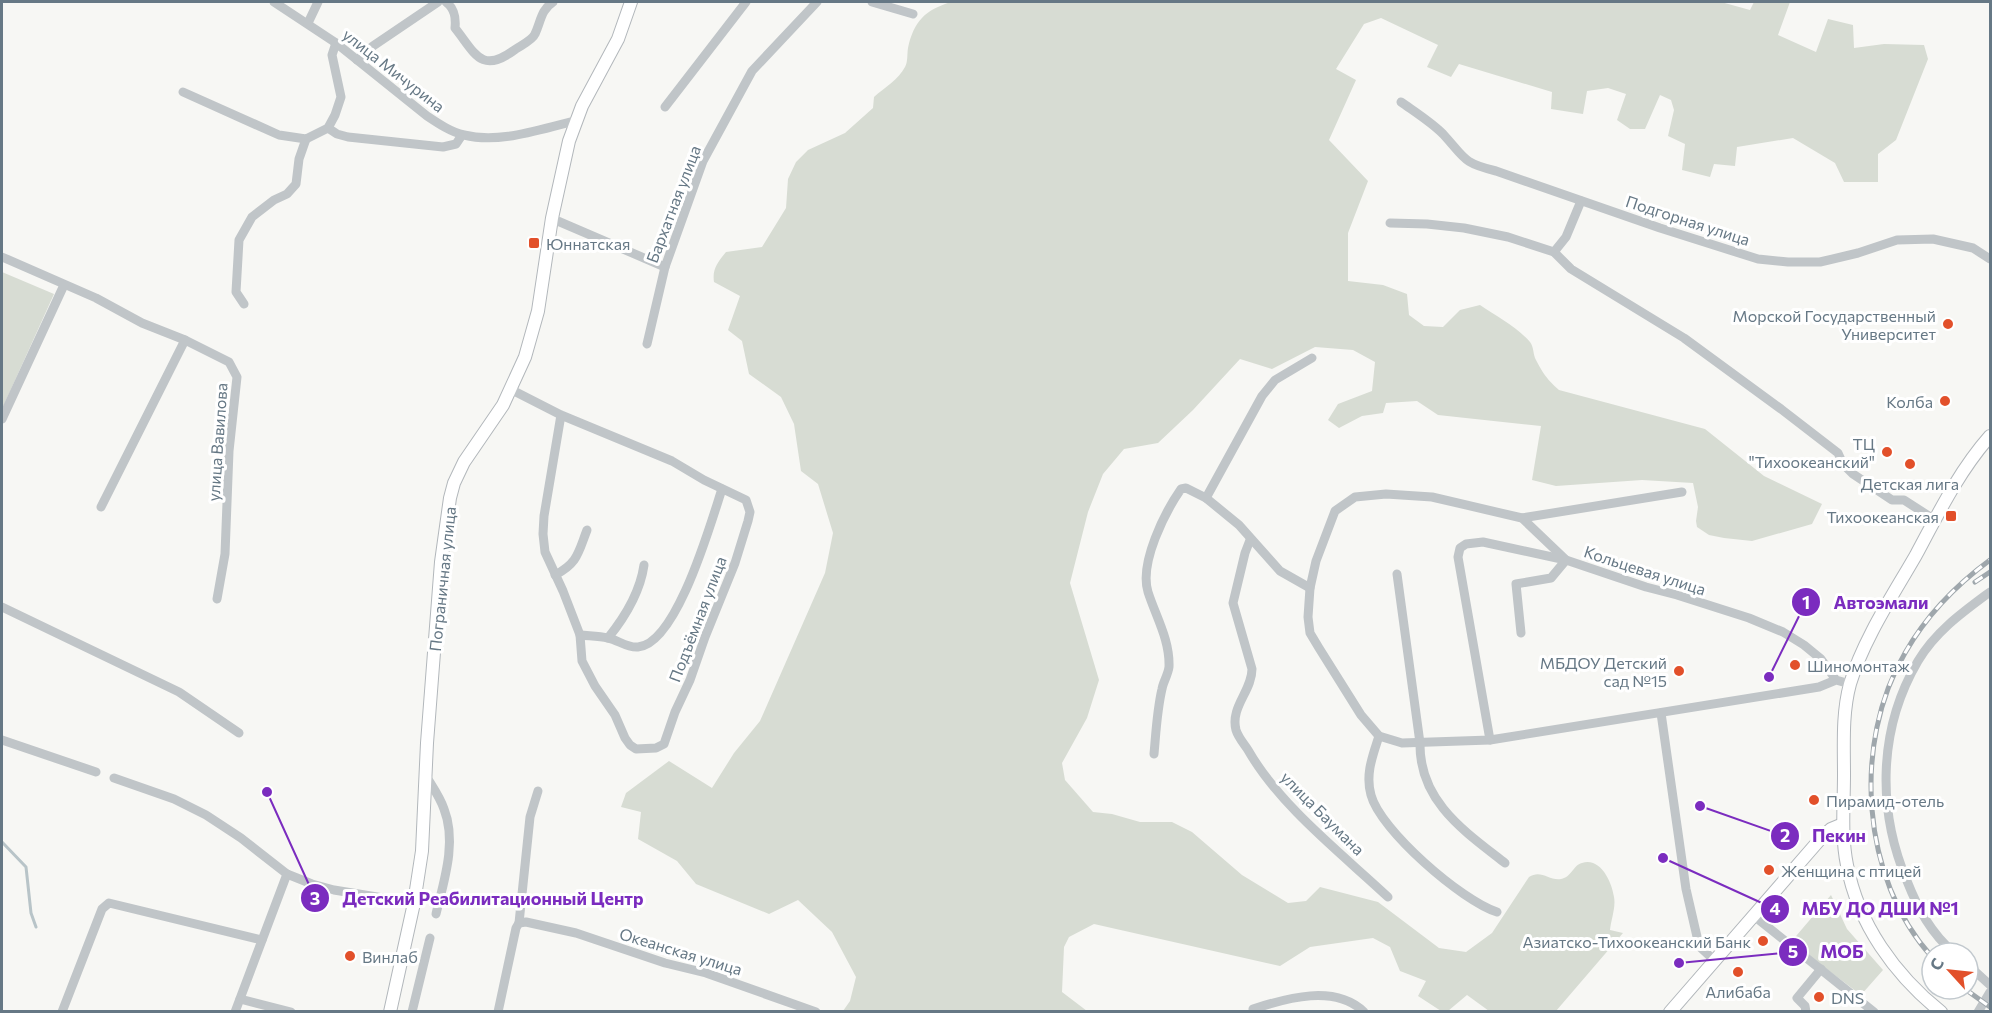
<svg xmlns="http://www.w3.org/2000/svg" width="1992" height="1013" viewBox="0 0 1992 1013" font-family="Commissioner,sans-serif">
<rect width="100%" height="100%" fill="#f7f7f4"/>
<g fill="#d7dcd3">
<path d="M 951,2 L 1721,2 L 1750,10 L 1754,2 L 1790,2 L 1778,35 L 1816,52 L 1828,19 L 1853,25 L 1854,48 L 1884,44 L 1924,45 L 1928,59 L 1896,140 L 1878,154 L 1878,182 L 1844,182 L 1835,163 L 1793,138 L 1737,147 L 1735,166 L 1714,164 L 1710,177 L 1682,170 L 1685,144 L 1668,136 L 1674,110 L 1671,100 L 1660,95 L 1645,129 L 1630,129 L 1617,120 L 1626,94 L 1608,88 L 1587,91 L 1583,114 L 1551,109 L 1552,92 L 1459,64 L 1451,77 L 1427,67 L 1438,45 L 1381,18 L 1364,24 L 1336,69 L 1356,80 L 1329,140 L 1368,181 L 1348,233 L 1348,281 L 1383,285 L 1407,294 L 1409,315 L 1424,326 L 1443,327 L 1460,310 L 1480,305 C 1496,316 1517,327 1530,342 C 1534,347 1533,355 1536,360 C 1544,375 1547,379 1559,390 L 1705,429 L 1764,476 L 1822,504 L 1812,524 L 1752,541 L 1724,538 L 1709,535 L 1697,527 L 1696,521 L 1698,507 L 1693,483 L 1642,480 L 1556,486 L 1532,480 L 1541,426 L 1438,415 L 1417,401 L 1386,403 L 1383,413 L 1362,416 L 1339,428 L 1328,420 L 1338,404 L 1372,391 L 1375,362 L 1353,350 L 1315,347 L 1272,369 L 1240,359 L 1193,410 L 1158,443 L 1124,449 L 1103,474 L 1088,512 L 1070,583 L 1099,680 L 1087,718 L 1062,763 L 1065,780 L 1093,812 L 1112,814 L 1140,822 L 1172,822 L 1192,832 L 1242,875 L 1288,903 L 1306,901 L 1320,887 L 1378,902 L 1439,948 L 1466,952 L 1492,933 L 1529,877 C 1541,869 1549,881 1561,879 C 1572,877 1573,865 1582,863 C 1601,857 1612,883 1614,897 C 1616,907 1611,920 1610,930 L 1623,933 L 1556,1011 L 1489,1011 L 1467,995 L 1448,1011 L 1441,1011 L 1418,996 L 1426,981 L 1400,971 L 1390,947 L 1373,938 L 1310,947 L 1280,966 L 1094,924 L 1069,937 L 1064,947 L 1062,992 L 1087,1011 L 843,1011 L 850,1001 L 856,977 L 832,932 L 798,900 L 769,914 L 696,884 L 677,861 L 638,839 L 641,812 L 621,807 L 626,793 L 669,761 L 712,788 L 734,753 L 760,721 L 825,573 L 833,533 L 818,484 L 801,471 L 794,424 L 781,397 L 749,374 L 742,341 L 728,330 L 740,296 L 714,282 C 712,269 718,262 726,252 L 762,247 L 786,208 L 788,179 L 796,162 L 808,150 L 845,133 L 873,108 L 874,97 C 884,88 899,79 905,67 C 908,62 907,54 908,48 C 914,21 925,10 951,2 Z"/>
<path d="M 2,272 L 54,294 L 2,409 Z"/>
<path d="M 1831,895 L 1847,929 L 1883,970 L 1861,995 L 1791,942 Z"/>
</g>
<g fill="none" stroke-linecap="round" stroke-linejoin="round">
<path stroke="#b8c4c8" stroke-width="3" d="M 2,842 L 26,867 L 31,913 L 36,927"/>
<defs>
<g id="major">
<path d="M 390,1012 L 414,903 L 422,851 L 427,743 L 441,562 L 450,498 L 454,483 L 464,462 L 503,405 L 525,357 L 538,311 L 552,218 L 569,141 L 582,106 L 618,39 L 631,2"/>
<path d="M 1670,1012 L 1822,837 L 1831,829 L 1843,824"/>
<path d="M 1941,1012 C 1895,975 1858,924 1847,865 C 1841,836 1844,805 1844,775 C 1844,745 1842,713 1850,684 C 1863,640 1893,595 1916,555 C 1938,514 1959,471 1990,436"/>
</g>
</defs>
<use href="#major" stroke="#b2b7bb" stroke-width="14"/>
<g stroke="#c0c5c8" stroke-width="9">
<path d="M 274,2 L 336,43 L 427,116 C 439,124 451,132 464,135 C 500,144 540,129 575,121"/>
<path d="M 446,2 C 455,9 456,18 455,28 C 475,53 481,74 513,51 C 519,46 532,41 535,34 C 541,21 541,10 553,2"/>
<path d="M 872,2 L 913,14"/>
<path d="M 308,23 L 318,2"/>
<path d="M 357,60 L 373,46 L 438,2"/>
<path d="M 183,92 L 279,135 L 306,139 L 328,128 L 335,115 L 341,97 L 332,55 L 336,43"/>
<path d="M 1401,102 C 1415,112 1431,122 1443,134 C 1465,158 1462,163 1496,171 L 1660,228 L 1758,259 L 1788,262 L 1820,262 L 1858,253 L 1897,240 L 1933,239 L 1973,248 L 1990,259"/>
<path d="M 665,107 L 746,2"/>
<path d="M 328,128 L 337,134 L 348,137 L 443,147 L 456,144 L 462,135"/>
<path d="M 553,219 L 665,267"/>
<path d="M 1390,223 L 1427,224 L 1464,228 L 1508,237 L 1554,252 L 1571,269 L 1684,338 L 1781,409 L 1838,453 L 1843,464 L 1853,474 L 1892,500 L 1904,500 L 1935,520"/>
<path d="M 1554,252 L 1566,237 L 1581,201"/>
<path d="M 2,257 L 96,298 L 142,323 L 185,340 L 229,362 L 237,377 L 229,451 L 225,554 L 217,599"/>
<path d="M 244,304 L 236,292 L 239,240 L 252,217 L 274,200 L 287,194 L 296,184 L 299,159 L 306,139"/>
<path d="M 647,344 L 665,267 L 703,161 L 752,71 L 817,2"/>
<path d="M 512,390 L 561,415 L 672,461 L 704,480 L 746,500 L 750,512 L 748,521 L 735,563 L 705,637 L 690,680 L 675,712 L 664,744 L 656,748 L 636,749 L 630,745 L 625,738 L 615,715 L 595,686 L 582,661 L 580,635 L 563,591 L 545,552 L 543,534 L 544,516 L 561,415"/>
<path d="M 2,419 L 64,285"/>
<path d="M 1206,498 L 1262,396 L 1275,380 L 1312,358"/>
<path d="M 101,507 L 185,340"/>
<path d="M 1522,518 L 1682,492"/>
<path d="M 1250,540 L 1245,553 L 1233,603 L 1252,669 C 1252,691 1230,707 1236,730 C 1238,737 1244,744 1248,750 C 1280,806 1341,853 1388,897"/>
<path d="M 1397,574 L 1420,743 C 1419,801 1464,831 1505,863"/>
<path d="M 555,575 C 578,563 578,553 587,530"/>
<path d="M 2,607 L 179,692 L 239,733"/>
<path d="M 580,635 C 589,636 599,636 608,638 C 618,640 627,648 638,647 C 677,644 711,522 722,489"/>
<path d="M 608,638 C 625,617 640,593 644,565"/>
<path d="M 1836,680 L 1821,659 L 1804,645 L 1783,632 L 1749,618 L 1677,595 L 1646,587 L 1566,560 L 1522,518 L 1432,497 L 1386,494 L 1355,497 L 1335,511 L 1316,561 L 1310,588 L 1308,617 L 1310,633 L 1319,648 L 1361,715 L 1379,736 L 1402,743 L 1490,740 L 1819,687 L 1836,680 L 1850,684"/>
<path d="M 1661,713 L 1686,889 L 1698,941 L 1701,948 L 1714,960"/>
<path d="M 1379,736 C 1373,755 1365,774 1371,795 C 1380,830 1462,901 1497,912"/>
<path d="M 2,740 L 96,772"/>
<path d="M 1490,740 L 1458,557 L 1460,548 L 1466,544 L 1483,542 L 1566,560 L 1551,578 L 1516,584 L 1521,633"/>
<path d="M 1154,754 C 1156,732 1157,710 1162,689 C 1163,682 1168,675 1169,667 C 1170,640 1156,617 1148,592 C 1139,563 1165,512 1181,489 L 1186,488 L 1206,498 L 1239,525 L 1280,571 L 1310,588"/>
<path d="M 426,776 C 432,786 440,797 444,809 C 457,842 444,881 436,914"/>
<path d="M 114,778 L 174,799 L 206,815 L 241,838 L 287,874 L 312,884 L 334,890 L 414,903"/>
<path d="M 1754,916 L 1874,1012"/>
<path d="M 519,923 L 530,817 L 538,791"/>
<path d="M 1954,953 C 1931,933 1918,909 1907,881 C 1877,810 1878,729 1918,661 C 1936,631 1963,612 1990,592"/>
<path d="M 1968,965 L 1990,985"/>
<path d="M 240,999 L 291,1012"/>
<path d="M 1253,1009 C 1287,998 1335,984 1364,1012"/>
<path d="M 62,1012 L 102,909 L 109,903 L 262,940"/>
<path d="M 235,1012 L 287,874"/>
<path d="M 412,1012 L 430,938"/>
<path d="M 498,1012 L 516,928 L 519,923 L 526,922 L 576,933 L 665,963 L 706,973 L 816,1012"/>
<path d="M 1806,1012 L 1805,1006 L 1797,998 L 1821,969"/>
<path d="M 1978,1012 L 1990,992"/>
</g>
<use href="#major" stroke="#fff" stroke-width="12"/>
<defs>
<g id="rail">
<path d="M 1975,582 L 1990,572"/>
<path d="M 1932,957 C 1861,879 1852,743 1905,653 C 1926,616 1956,585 1990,560"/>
<path d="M 1965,989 L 1990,1007"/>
</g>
</defs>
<use href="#rail" stroke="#9fa7ac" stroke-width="5"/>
<use href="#rail" stroke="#fff" stroke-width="3" stroke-dasharray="9" stroke-linecap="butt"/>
</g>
<g fill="#e2502a" stroke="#fff" stroke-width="2">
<rect x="528" y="237" width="12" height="12" rx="3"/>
<circle cx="1948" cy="324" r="6"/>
<circle cx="1945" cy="401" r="6"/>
<circle cx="1887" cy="452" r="6"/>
<circle cx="1910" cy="464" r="6"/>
<rect x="1945" y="510" width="12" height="12" rx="3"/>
<circle cx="1795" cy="665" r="6"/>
<circle cx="1679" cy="671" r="6"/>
<circle cx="1814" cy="800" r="6"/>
<circle cx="1769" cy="870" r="6"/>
<circle cx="1763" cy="941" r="6"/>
<circle cx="350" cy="956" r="6"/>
<circle cx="1738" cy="972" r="6"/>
<circle cx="1819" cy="997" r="6"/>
</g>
<g text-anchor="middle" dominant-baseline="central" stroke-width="6" stroke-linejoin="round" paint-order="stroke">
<g font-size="16" fill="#667885" stroke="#fff">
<text transform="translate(394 70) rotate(38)">улица Мичурина</text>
<text transform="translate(673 204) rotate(-69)">Бархатная улица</text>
<text transform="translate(1688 220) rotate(18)">Подгорная улица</text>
<text transform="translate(217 442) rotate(-86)">улица Вавилова</text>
<text transform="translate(1645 570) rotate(18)">Кольцевая улица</text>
<text transform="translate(442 579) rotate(-84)">Пограничная улица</text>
<text transform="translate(697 619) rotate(-69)">Подъёмная улица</text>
<text transform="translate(1323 813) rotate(45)">улица Баумана</text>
<text transform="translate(681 951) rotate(17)">Океанская улица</text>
</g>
<g font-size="16" fill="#667885" stroke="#fff" text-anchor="start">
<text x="546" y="243">Юннатская</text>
<text x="1936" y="315" text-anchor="end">Морской Государственный<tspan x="1936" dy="18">Университет</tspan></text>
<text x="1933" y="401" text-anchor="end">Колба</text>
<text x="1875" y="443" text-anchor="end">ТЦ<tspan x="1875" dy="18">"Тихоокеанский"</tspan></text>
<text x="1910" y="483" text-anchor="middle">Детская лига</text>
<text x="1939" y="516" text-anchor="end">Тихоокеанская</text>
<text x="1667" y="662" text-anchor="end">МБДОУ Детский<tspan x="1667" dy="18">сад №15</tspan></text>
<text x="1807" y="665">Шиномонтаж</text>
<text x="1826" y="800">Пирамид-отель</text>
<text x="1781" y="870">Женщина с птицей</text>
<text x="1751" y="941" text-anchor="end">Азиатско-Тихоокеанский Банк</text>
<text x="362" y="956">Винлаб</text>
<text x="1738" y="991" text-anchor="middle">Алибаба</text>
<text x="1831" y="997">DNS</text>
</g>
</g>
<path fill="none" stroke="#7b2cbf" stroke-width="2" d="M1769 677L1806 602M1700 806L1785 836M267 792L315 898M1663 858L1775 909M1679 963L1793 952"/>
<g fill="#7b2cbf" stroke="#fff" stroke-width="2">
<circle cx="1769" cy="677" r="6"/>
<circle cx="1700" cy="806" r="6"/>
<circle cx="267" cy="792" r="6"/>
<circle cx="1663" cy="858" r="6"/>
<circle cx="1679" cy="963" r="6"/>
<circle cx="1806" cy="602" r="15"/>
<circle cx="1785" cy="836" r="15"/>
<circle cx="315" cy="898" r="15"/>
<circle cx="1775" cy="909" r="15"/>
<circle cx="1793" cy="952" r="15"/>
</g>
<g font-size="18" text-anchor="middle" font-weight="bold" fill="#fff">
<text x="1806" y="609">1</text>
<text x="1785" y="842">2</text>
<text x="315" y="905">3</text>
<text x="1775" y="915">4</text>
<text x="1793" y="958">5</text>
</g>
<g font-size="18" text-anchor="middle" font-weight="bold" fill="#7b2cbf" stroke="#fff" stroke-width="6" stroke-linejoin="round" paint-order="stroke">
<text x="1881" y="609">Автоэмали</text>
<text x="1839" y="842">Пекин</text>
<text x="493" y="905">Детский Реабилитационный Центр</text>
<text x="1880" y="915">МБУ ДО ДШИ №1</text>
<text x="1842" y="958">МОБ</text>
</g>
<rect width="1992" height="1013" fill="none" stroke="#667885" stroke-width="6"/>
<g transform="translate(1950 971) rotate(297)"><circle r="28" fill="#ffffff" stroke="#c2c9ce" stroke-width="1.5"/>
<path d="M0-4.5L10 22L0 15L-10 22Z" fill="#e2502a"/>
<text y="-9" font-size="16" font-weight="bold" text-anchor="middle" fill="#667885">С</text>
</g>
</svg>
